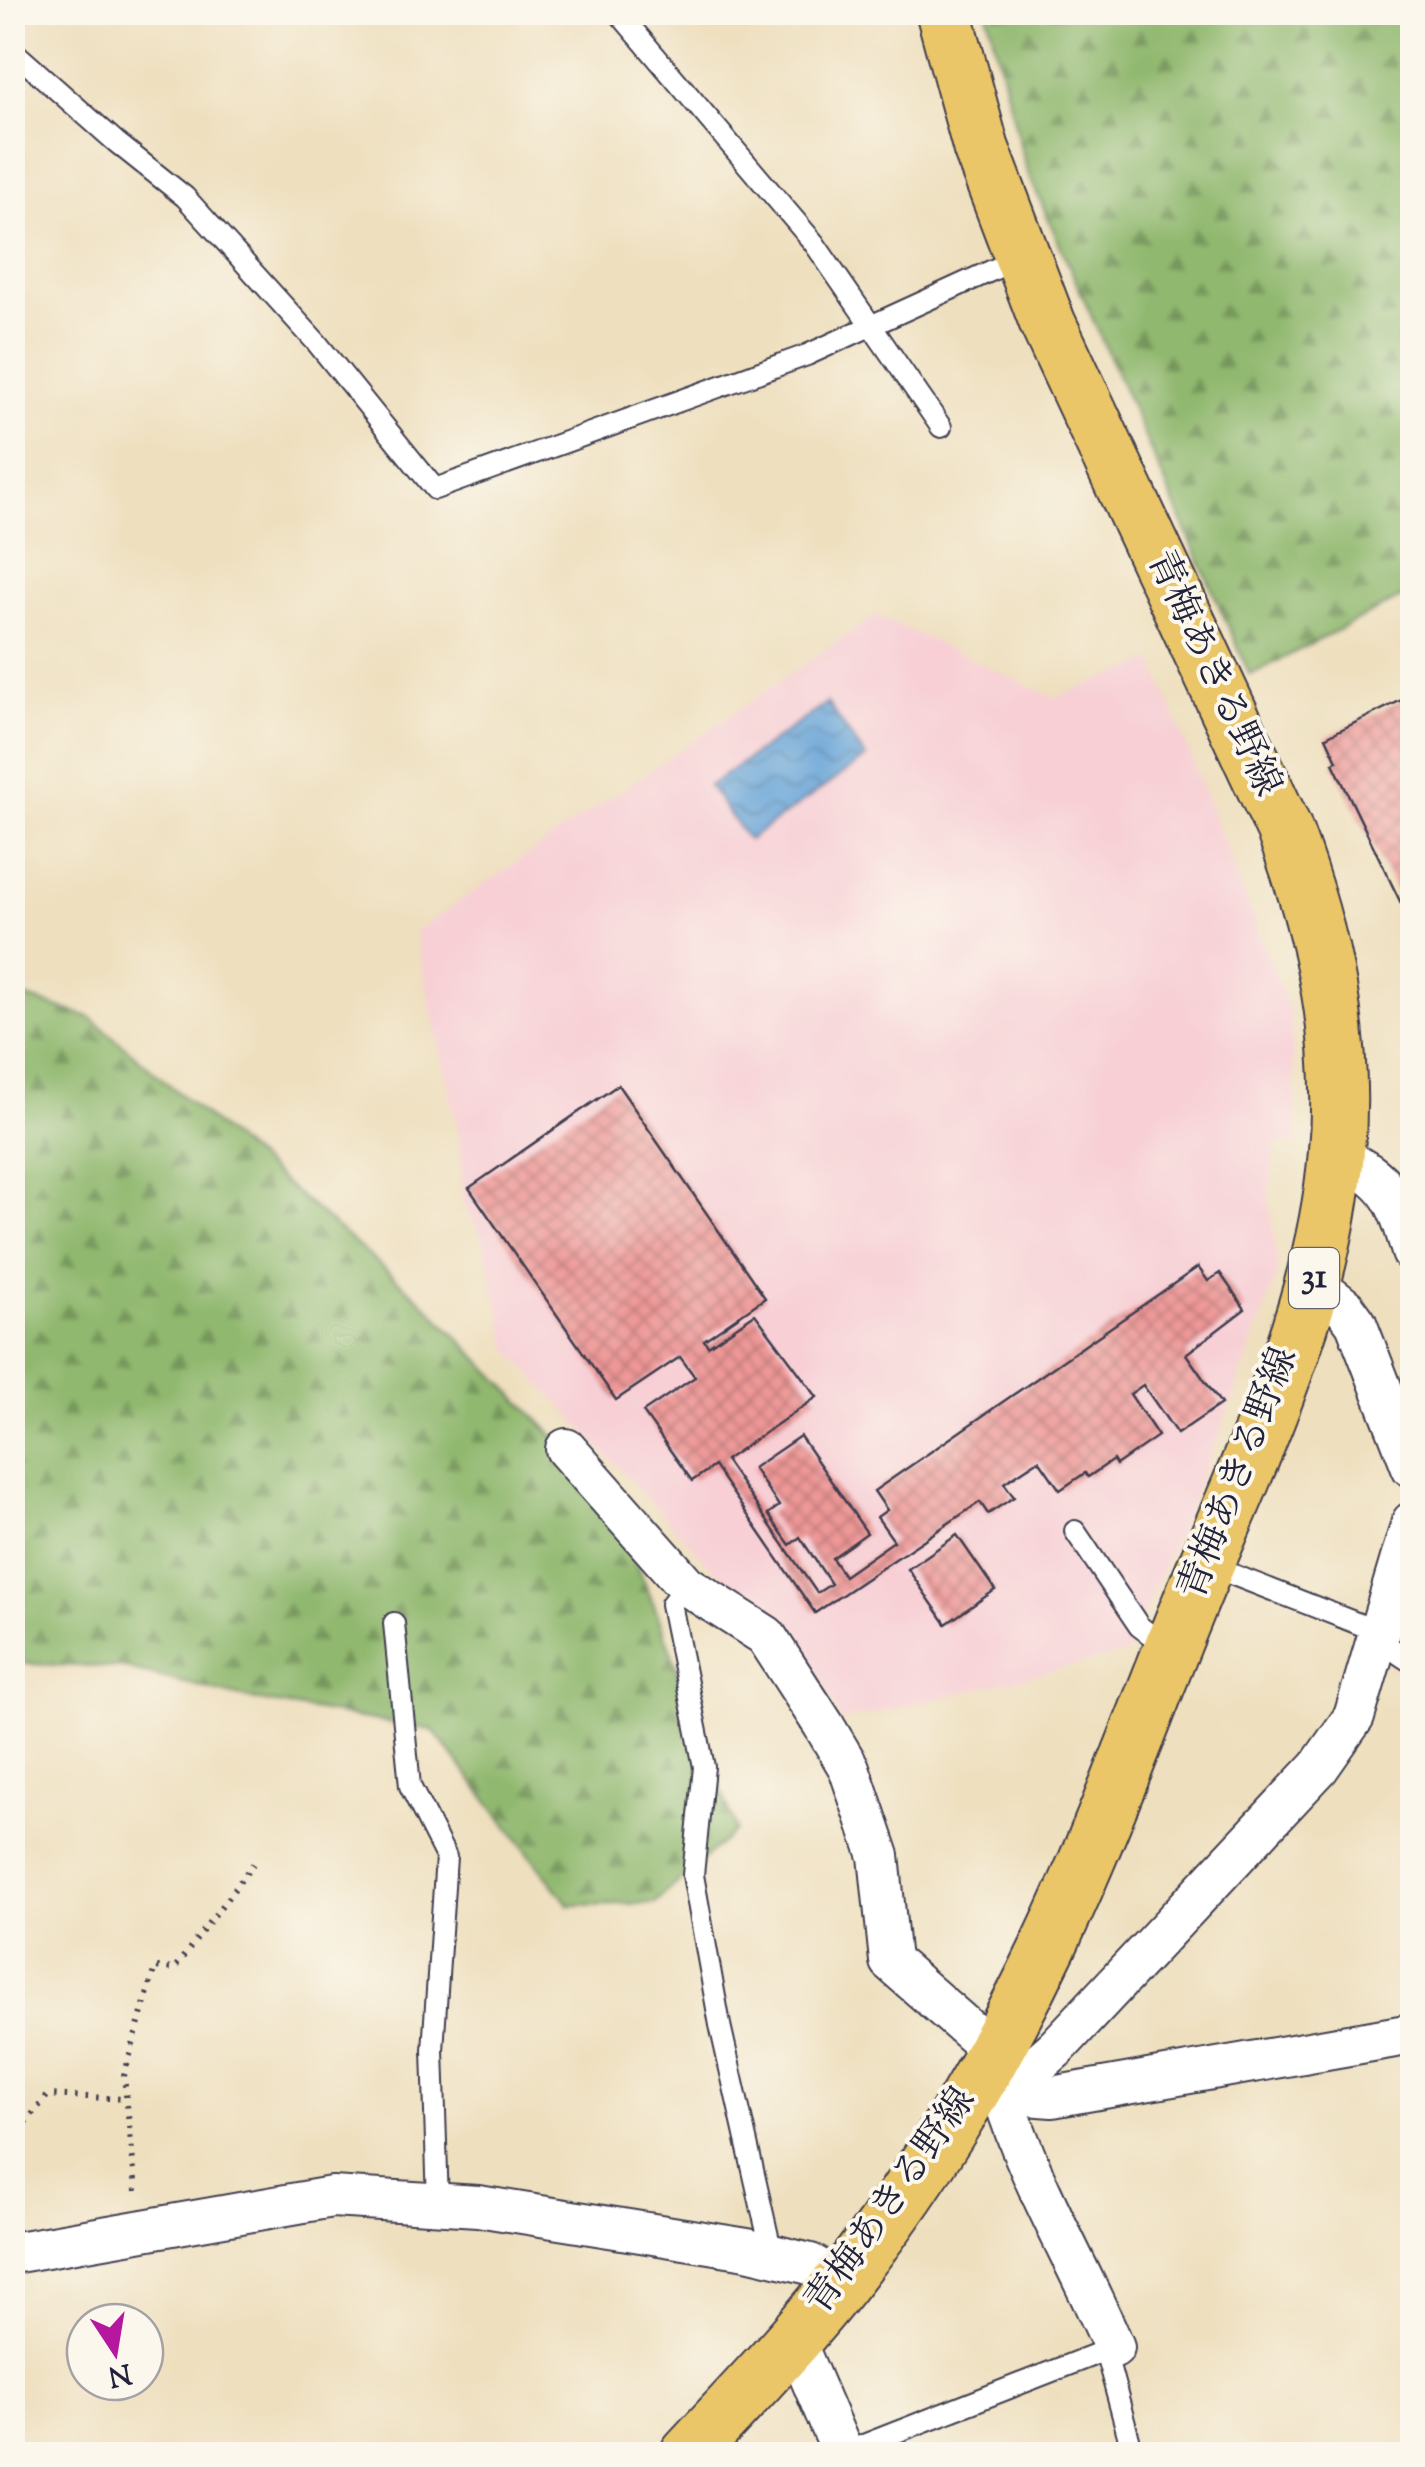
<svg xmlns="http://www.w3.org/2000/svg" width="1425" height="2467" viewBox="0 0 1425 2467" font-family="'Sorts Mill Goudy','Noto Serif JP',serif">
<defs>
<pattern id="forest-firs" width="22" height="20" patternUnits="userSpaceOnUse" patternTransform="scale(2.5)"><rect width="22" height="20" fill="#90b86e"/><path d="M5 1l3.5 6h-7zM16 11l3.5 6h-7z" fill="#75955c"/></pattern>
<pattern id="water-waves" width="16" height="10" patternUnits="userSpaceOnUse" patternTransform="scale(2.5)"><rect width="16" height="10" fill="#65a3d7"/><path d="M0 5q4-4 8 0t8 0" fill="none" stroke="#5384b0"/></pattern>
<pattern id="building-cross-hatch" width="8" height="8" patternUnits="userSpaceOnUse" patternTransform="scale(2.5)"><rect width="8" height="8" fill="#ee9897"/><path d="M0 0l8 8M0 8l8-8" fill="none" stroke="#c07c7c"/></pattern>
</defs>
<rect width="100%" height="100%" fill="#fbf7ec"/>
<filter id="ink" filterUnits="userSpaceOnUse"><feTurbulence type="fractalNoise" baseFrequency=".01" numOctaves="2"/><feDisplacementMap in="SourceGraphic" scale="20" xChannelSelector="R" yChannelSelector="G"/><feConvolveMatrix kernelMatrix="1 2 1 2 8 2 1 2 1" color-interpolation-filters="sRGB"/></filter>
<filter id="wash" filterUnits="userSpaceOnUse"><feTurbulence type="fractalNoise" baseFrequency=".0048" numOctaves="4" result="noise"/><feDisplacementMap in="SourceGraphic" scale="40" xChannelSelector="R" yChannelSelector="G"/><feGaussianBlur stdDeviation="2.25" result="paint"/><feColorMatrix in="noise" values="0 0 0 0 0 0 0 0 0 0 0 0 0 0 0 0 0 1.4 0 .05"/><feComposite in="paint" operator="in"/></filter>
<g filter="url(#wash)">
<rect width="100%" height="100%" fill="#eedfbe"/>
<path fill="#f7cfd5" d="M 876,615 L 1055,698 L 1153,660 L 1290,1014 L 1298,1144 L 1275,1143 L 1269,1199 L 1278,1271 L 1220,1433 L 1127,1653 L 842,1721 L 794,1635 L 715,1571 L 509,1350 L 483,1239 L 464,1205 L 460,1140 L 415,932 Z"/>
<g fill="url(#forest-firs)" stroke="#596d54" stroke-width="2.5">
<path d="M 987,13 L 1412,13 L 1412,592 L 1250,675 L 1026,168 Z"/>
<path d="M 13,994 L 90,1017 L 422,1301 L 596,1479 L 653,1602 L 736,1830 L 655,1903 L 569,1905 L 433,1730 L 254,1700 L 125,1668 L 13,1663 Z"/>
</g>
<path fill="url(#water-waves)" stroke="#446289" stroke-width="2.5" d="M 827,703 L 866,758 L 748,840 L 709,786 Z"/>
<g id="blocks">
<g fill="url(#building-cross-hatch)">
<path d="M 1412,695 L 1412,926 L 1333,763 L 1337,761 L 1326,737 Z"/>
<path d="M 618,1085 L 765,1298 L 704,1340 L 708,1346 L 755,1314 L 817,1397 L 725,1460 L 817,1593 L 831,1584 L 800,1537 L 790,1545 L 768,1514 L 779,1506 L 753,1468 L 800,1436 L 867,1533 L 832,1558 L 844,1576 L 894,1541 L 877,1517 L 887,1510 L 874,1491 L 1198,1267 L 1208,1281 L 1220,1273 L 1245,1309 L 1186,1354 L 1221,1404 L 1177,1434 L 1143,1385 L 1130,1394 L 1158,1436 L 1116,1465 L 1113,1460 L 1088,1477 L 1085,1473 L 1060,1490 L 1039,1460 L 1004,1483 L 1014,1497 L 988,1514 L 980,1502 L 815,1613 L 714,1466 L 692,1481 L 643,1412 L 695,1377 L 680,1357 L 616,1400 L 469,1188 Z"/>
<path d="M 957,1535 L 995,1590 L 946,1624 L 908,1569 Z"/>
</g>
</g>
</g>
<g filter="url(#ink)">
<use href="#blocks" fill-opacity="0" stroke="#413e4f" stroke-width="2.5"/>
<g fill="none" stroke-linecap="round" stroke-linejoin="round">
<defs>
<g id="service">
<path d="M 618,12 L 814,243 L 941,427"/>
<path d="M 12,50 L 116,142 L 185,197 L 317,343 L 435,489 L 807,355 L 1019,258"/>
<path d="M 1075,1531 L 1139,1626 L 1169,1649"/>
<path d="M 1208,1565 L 1364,1626 C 1383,1637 1392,1653 1412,1662"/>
<path d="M 686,1585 L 671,1604 L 704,1767 L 693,1875 L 720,2025 L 772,2254"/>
<path d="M 394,1623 L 410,1786 L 446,1857 L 433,2050 L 438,2204"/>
<path d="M 1105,2350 L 1133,2454"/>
<path d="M 843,2453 L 1114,2347"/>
</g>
<g id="minor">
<path d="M 1337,1156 C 1389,1179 1397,1199 1412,1252"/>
<path d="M 1313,1283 L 1345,1308 L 1356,1323 L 1412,1467"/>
<path d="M 566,1449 L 686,1585 L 766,1636 L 823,1724 L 849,1768 L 879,1856 L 890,1961 L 993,2051"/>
<path d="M 992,2092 L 1052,2097 L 1412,2034"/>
<path d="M 12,2253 L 332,2197 L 478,2206 L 747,2249 L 810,2264 L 842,2282"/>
<path d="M 794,2339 L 843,2454"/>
<path d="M 1114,2347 C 1078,2263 1029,2182 1003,2095 L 1056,2048 L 1319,1767 L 1354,1717 L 1412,1522"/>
</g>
<path id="primary" d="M 688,2454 C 739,2399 792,2344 839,2285 C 921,2183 992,2065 1048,1947 C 1104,1830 1147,1706 1197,1586 C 1254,1451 1323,1305 1336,1157 C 1347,1042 1324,936 1284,829 L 1048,324 L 981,148 L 944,12"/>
</defs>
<use href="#service" stroke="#413e4f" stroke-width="24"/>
<use href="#minor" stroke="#413e4f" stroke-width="44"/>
<use href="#primary" stroke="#413e4f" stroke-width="59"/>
<g stroke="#413e4f" stroke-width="6" stroke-dasharray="2.5 8" stroke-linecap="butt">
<path d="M 12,2139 L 48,2095 L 127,2099"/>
<path d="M 136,2191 L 124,2076 L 155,1967 L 174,1969 L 253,1864"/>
</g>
<use href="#service" stroke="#fff" stroke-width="20"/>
<use href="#minor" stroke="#fff" stroke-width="40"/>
<use href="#primary" stroke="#ebc669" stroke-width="55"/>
</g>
</g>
<g text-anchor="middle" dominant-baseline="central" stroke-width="8" stroke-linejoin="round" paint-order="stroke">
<rect fill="#fbf7ec" stroke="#636270" stroke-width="2.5" x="1289" y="1248" width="50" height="60" rx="8"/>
<g font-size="35" font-weight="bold" fill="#22223b">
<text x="1314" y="1278">31</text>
</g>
<g font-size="38" fill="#22223b" stroke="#fbf7ec">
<text transform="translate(1212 674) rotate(65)">青梅あきる野線</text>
<text transform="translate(1240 1474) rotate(-69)">青梅あきる野線</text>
<text transform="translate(892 2202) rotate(-55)">青梅あきる野線</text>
</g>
</g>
<rect width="1425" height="2467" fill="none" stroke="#fbf7ec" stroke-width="50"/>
<g transform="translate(115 2352) rotate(168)"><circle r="48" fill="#fbf7ec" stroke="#a4a2a5" stroke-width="2.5"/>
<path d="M0-8L18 38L0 25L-18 38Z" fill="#b5179e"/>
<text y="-15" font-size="28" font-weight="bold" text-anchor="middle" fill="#22223b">N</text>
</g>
</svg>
